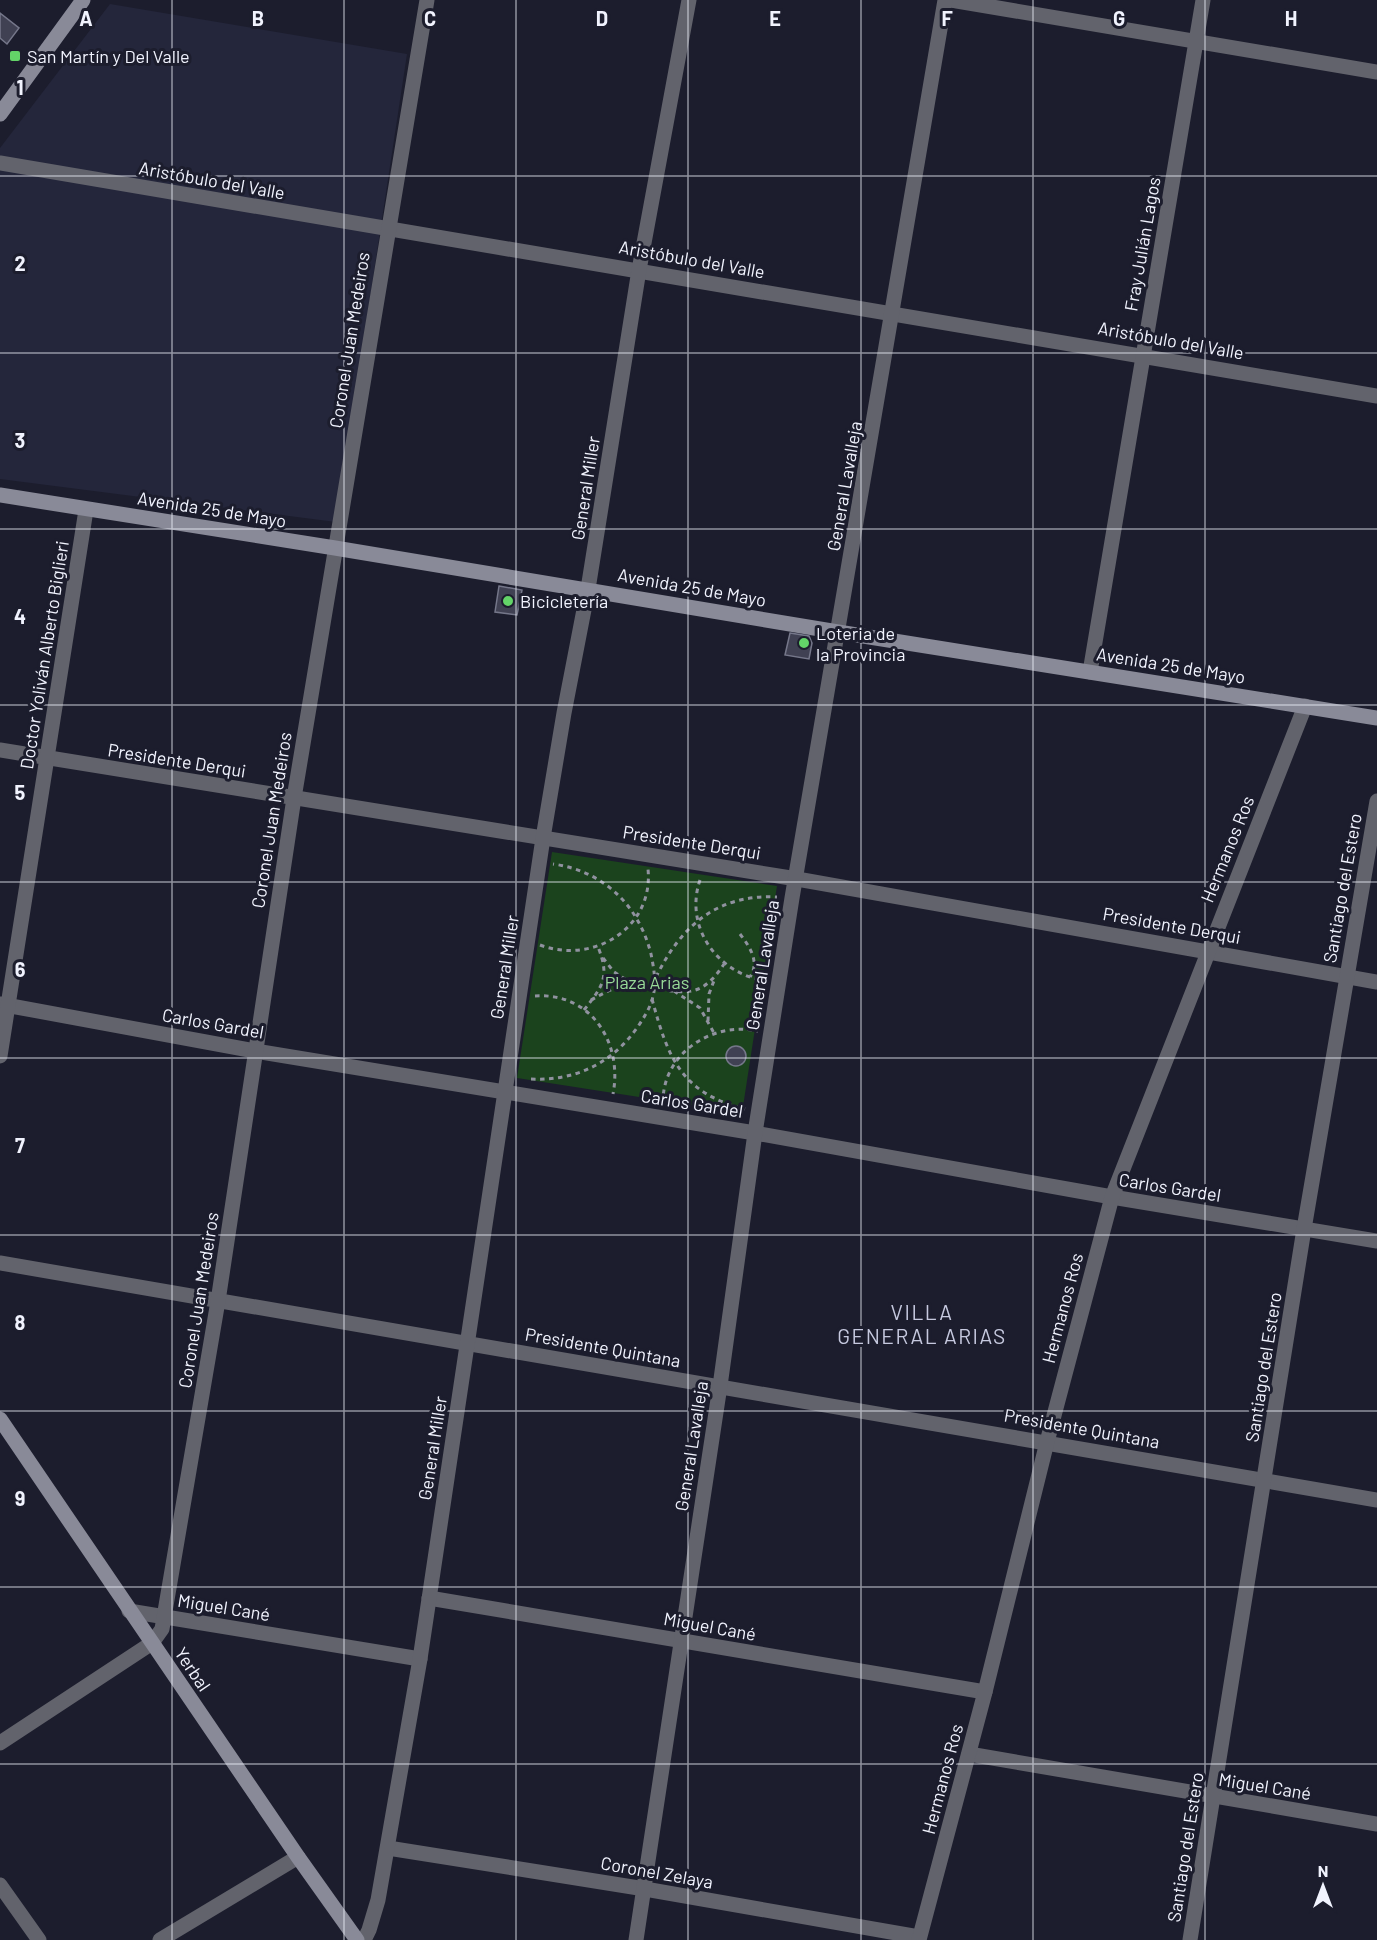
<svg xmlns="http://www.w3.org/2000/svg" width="1377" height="1940" viewBox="0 0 1377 1940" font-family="Barlow,sans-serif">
<rect width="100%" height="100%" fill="#1c1d2d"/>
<path fill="#24263b" d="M 110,4 L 407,54 L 336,522 L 0,479 L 0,148 Z"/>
<path fill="#1b431d" d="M 552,852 L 777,886 L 742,1113 L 517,1078 Z"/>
<g fill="#404153" stroke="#75778a" stroke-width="1.5">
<path d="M 0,13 L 19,28 L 7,44 L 0,38 Z"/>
<path d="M 499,586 L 522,590 L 517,615 L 495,612 Z"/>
<path d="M 790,633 L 809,636 L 812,643 L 809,659 L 785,655 Z"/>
<circle cx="736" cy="1056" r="10"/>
</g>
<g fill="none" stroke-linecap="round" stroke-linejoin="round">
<g stroke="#90929f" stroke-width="3" stroke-dasharray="4.5 4.5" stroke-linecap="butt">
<path d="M 700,880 C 684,927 717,973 765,981"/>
<path d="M 740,934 C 750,947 760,962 750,977"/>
<path d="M 540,945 C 593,965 654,928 648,869"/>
<path d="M 603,958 L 614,972 L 636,986"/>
<path d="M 656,977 C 681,926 717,894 777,897"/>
<path d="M 674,991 L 700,1008 L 714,1033"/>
<path d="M 535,996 C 591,992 623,1043 613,1094"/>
<path d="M 652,999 C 668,1058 681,1093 745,1109"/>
<path d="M 591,1000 C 601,995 611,988 622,987 C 667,980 692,1014 724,964"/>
<path d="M 584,1010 C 603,986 610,977 598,947"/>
<path d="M 708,1021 L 709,994 L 715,978"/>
<path d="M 531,1079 C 575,1081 611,1064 637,1028 C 643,1019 649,1010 652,1000 C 657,985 654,969 651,954 C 639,906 604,871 553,864"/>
<path d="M 663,1103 C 662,1054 712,1021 758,1031"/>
</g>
<g stroke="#62636c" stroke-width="15">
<path d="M 951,0 L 1377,72"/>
<path d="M 0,163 L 1377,396"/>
<path d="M 1090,672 L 1203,0"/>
<path d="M 0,750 L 797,879 L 1377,982"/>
<path d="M 0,1004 L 255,1051 L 755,1133 L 1112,1197 L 1377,1241"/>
<path d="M 0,1056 L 86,510"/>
<path d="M 0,1263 L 1377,1500"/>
<path d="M 429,1598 L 985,1692"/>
<path d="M 129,1611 L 420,1659"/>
<path d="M 0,1743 L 152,1643 L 162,1629 L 218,1301 L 294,798 L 427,0"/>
<path d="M 969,1754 L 1377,1824"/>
<path d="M 388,1848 L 645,1889 L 919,1937"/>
<path d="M 0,1885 L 39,1940"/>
<path d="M 160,1940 L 298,1857"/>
<path d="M 364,1940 L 369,1930 L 378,1900 L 420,1659 L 543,838 L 564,713 L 588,589 L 639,270 L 689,0"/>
<path d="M 636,1940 L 720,1386 L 755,1133 L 792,898 L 945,0"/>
<path d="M 919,1940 L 985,1692 L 1047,1442 L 1112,1197 L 1305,706"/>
<path d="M 1190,1940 L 1304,1229 L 1377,801"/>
</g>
<g stroke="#898a98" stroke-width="15">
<path d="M 0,114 L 83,0"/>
<path d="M 0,495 L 335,548 L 838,632 L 1377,718"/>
<path d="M 0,1419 L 298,1857 L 357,1940"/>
</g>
</g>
<path fill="none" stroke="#f1f3fe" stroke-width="1.5" stroke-opacity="0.55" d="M 172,0 L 172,1940M 344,0 L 344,1940M 516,0 L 516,1940M 688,0 L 688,1940M 861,0 L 861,1940M 1033,0 L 1033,1940M 1205,0 L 1205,1940M 0,176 L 1377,176M 0,353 L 1377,353M 0,529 L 1377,529M 0,705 L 1377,705M 0,882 L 1377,882M 0,1058 L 1377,1058M 0,1235 L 1377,1235M 0,1411 L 1377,1411M 0,1587 L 1377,1587M 0,1764 L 1377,1764"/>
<g fill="#63d468" stroke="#1c1d2d" stroke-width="2">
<rect x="9" y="50" width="12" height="12" rx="3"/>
<circle cx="508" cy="601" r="6"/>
<circle cx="804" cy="643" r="6"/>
</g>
<g text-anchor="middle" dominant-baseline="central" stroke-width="6" stroke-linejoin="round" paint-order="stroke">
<g font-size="18" fill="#f1f3fe" stroke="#1c1d2d" text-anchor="start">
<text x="27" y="56">San Martín y Del Valle</text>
<text x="520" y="601">Bicicletería</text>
<text x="816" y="633">Loteria de<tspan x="816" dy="21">la Provincia</tspan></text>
</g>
<g font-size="18" fill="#f1f3fe" stroke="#1c1d2d">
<text transform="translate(212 180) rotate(10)">Aristóbulo del Valle</text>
<text transform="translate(1142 244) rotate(-80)">Fray Julián Lagos</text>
<text transform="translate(692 259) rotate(10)">Aristóbulo del Valle</text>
<text transform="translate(349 340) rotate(-81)">Coronel Juan Medeiros</text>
<text transform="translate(1171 340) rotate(10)">Aristóbulo del Valle</text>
<text transform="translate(844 486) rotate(-80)">General Lavalleja</text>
<text transform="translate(585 488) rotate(-81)">General Miller</text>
<text transform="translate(212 509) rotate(9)">Avenida 25 de Mayo</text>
<text transform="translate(692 587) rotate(10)">Avenida 25 de Mayo</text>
<text transform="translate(44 655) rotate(-81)">Doctor Yoliván Alberto Biglieri</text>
<text transform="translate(1171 665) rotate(9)">Avenida 25 de Mayo</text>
<text transform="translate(177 760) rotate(9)">Presidente Derqui</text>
<text transform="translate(271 820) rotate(-81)">Coronel Juan Medeiros</text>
<text transform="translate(692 842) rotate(9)">Presidente Derqui</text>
<text transform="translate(1227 849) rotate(-68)">Hermanos Ros</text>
<text transform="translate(1342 888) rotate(-80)">Santiago del Estero</text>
<text transform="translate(1172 925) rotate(10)">Presidente Derqui</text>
<text transform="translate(762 965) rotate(-81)">General Lavalleja</text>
<text transform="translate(504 967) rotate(-81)">General Miller</text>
<text transform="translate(213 1023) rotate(10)">Carlos Gardel</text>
<text transform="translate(692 1103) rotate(9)">Carlos Gardel</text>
<text transform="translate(1170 1187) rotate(9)">Carlos Gardel</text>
<text transform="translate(198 1300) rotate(-81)">Coronel Juan Medeiros</text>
<text transform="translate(1062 1308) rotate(-75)">Hermanos Ros</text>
<text transform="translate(603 1347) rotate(10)">Presidente Quintana</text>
<text transform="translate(1263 1367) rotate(-81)">Santiago del Estero</text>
<text transform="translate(1082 1428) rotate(10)">Presidente Quintana</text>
<text transform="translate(691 1446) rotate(-81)">General Lavalleja</text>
<text transform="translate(432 1448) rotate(-81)">General Miller</text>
<text transform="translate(224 1607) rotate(9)">Miguel Cané</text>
<text transform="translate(710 1626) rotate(10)">Miguel Cané</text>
<text transform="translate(193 1669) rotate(56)">Yerbal</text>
<text transform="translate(942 1779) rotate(-75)">Hermanos Ros</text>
<text transform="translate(1265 1786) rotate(9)">Miguel Cané</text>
<text transform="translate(1185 1847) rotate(-81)">Santiago del Estero</text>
<text transform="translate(657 1872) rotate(10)">Coronel Zelaya</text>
</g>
<g font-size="18" fill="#97da97" stroke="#1c1d2d">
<text x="647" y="982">Plaza Arias</text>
</g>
<g font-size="21" letter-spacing="1.5" fill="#c6c9df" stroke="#1c1d2d">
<text x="922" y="1311">VILLA<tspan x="922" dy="24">GENERAL ARIAS</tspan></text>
</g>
</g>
<g font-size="20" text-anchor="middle" font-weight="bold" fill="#f1f3fe" stroke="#1c1d2d" stroke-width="6" stroke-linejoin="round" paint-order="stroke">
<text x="86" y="26">A</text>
<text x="258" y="26">B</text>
<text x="430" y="26">C</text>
<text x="602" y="26">D</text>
<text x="775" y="26">E</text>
<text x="947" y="26">F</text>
<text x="1119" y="26">G</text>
<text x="1291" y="26">H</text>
<text x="20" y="95">1</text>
<text x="20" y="271">2</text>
<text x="20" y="448">3</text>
<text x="20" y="624">4</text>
<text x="20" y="800">5</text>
<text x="20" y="977">6</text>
<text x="20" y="1153">7</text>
<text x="20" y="1330">8</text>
<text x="20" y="1506">9</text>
</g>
<g transform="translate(1323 1886)" stroke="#1c1d2d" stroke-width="4.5" paint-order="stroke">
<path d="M0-4.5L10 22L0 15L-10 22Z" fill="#f1f3fe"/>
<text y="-9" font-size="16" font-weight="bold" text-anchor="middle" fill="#f1f3fe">N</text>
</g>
</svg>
